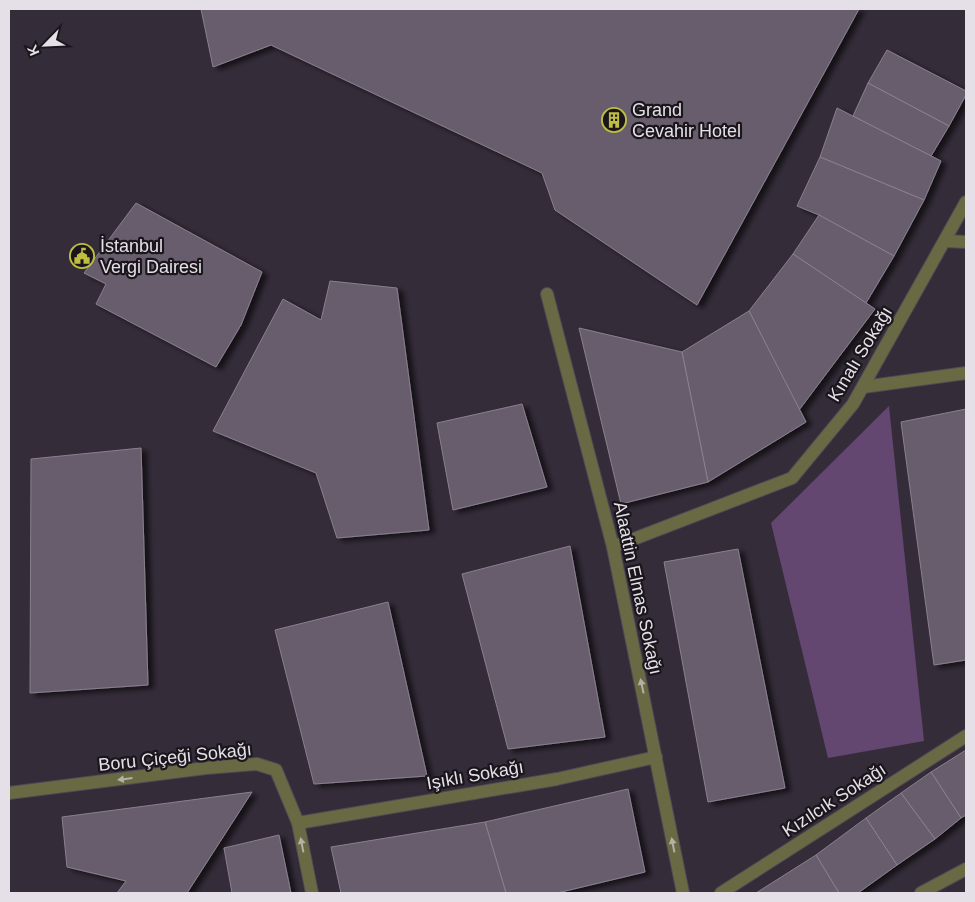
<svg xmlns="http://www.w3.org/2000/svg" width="975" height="902" viewBox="0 0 975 902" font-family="Helvetica,sans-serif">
<defs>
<filter id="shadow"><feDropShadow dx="5.5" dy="3" stdDeviation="2.5" flood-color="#0009"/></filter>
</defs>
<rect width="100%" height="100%" fill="#342c39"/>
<path fill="#634771" d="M 889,406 L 924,741 L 828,758 L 771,523 Z"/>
<g fill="#675d6c" stroke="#8a808f" filter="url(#shadow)">
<path d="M 201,9 L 859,9 L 697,305 L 555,210 L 542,173 L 271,45 L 213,67 Z"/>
<path d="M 887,50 L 966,91 L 966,95 L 949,126 L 868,83 Z"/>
<path d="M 868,83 L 949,126 L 931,156 L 853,116 Z"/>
<path d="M 837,108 L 941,161 L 924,200 L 820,157 Z"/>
<path d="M 820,157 L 924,200 L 894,256 L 819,215 L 797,206 Z"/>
<path d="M 136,203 L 262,272 L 241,325 L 216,367 L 96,304 L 106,284 L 84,273 Z"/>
<path d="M 819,215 L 894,256 L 866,303 L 793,254 Z"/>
<path d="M 793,254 L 875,309 L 799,410 L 749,311 Z"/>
<path d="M 330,281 L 397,288 L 429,530 L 337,538 L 316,473 L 213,431 L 283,299 L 321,320 Z"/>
<path d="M 749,311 L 806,422 L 708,482 L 682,352 Z"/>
<path d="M 579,328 L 682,352 L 708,482 L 621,504 Z"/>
<path d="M 522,404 L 547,487 L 453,510 L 437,423 Z"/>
<path d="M 966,409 L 966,660 L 934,665 L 901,422 Z"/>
<path d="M 141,448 L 148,685 L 30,693 L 31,459 Z"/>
<path d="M 570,546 L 605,737 L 508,749 L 462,574 Z"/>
<path d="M 738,549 L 785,788 L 708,802 L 664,562 Z"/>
<path d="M 388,602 L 427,776 L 314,784 L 275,630 Z"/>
<path d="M 966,750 L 966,815 L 961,818 L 931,772 Z"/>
<path d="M 931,772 L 961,818 L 935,839 L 901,793 Z"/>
<path d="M 628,789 L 645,872 L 557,893 L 506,893 L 485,822 Z"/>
<path d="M 252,792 L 187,893 L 117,893 L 126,881 L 67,867 L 62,817 Z"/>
<path d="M 901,793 L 935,839 L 897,865 L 866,818 Z"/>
<path d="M 866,818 L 897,865 L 858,893 L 839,893 L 816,855 Z"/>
<path d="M 485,822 L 506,893 L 341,893 L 331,847 Z"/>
<path d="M 279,835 L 291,893 L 232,893 L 224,848 Z"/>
<path d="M 816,855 L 839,893 L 756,893 Z"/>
</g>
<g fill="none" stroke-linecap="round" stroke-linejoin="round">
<defs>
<g id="minor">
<path d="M 945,241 L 966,242"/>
<path d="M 547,294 L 613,547 L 683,893"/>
<path d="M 863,387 L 966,373"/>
<path d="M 613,547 L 792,478 L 853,404 L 966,202"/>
<path d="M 9,793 L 206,768 L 257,764 L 276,770 L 298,823 L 312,893"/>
<path d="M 298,823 L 557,779 L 656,757"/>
<path d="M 721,893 L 966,736"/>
<path d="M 921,893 L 966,869"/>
</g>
</defs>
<use href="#minor" stroke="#504955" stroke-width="14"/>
<use href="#minor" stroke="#696a43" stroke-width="12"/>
</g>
<defs><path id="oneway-solid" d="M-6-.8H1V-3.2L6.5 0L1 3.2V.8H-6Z" transform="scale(1.25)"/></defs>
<g fill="#b3b1a6">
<use href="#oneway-solid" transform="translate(642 686) rotate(-102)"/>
<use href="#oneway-solid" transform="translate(125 779) rotate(173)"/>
<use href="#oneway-solid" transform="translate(302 845) rotate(-101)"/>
<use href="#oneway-solid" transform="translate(673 845) rotate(-101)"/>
</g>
<defs>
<symbol id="building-ring" viewBox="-11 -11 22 22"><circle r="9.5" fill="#1a161c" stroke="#c0be41" stroke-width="1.5"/><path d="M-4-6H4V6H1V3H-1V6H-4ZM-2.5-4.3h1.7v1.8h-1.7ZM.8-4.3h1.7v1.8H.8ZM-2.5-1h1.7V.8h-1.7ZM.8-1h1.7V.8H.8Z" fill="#c0be41"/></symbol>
<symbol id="civic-ring" viewBox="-11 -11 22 22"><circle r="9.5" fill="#1a161c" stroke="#c0be41" stroke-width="1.5"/><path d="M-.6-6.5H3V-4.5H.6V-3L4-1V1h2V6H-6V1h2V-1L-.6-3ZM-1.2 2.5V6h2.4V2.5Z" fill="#c0be41"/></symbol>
</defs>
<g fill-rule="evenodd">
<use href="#building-ring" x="600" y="106" width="28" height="28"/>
<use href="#civic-ring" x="68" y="242" width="28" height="28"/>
</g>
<g text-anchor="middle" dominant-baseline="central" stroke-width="4.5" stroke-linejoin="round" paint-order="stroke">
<g font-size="18" fill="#e5e0e8" stroke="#1a161c" text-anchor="start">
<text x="632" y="110">Grand<tspan x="632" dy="21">Cevahir Hotel</tspan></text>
<text x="100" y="246">İstanbul<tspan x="100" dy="21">Vergi Dairesi</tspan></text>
</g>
<g font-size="18" fill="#e5e0e8" stroke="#1a161c">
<text transform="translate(860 354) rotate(-59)">Kınalı Sokağı</text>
<text transform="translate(638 588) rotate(78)">Alaattin Elmas Sokağı</text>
<text transform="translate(175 757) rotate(-6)">Boru Çiçeği Sokağı</text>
<text transform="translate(475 775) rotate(-10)">Işıklı Sokağı</text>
<text transform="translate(834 800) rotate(-33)">Kızılcık Sokağı</text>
</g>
</g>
<rect width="975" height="902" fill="none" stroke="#e5e0e8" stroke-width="20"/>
<g transform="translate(45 45) rotate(246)" stroke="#1a161c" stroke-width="4" paint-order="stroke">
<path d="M0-4L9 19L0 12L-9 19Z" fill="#e5e0e8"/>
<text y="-8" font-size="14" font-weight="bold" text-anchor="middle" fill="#e5e0e8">K</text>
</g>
</svg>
